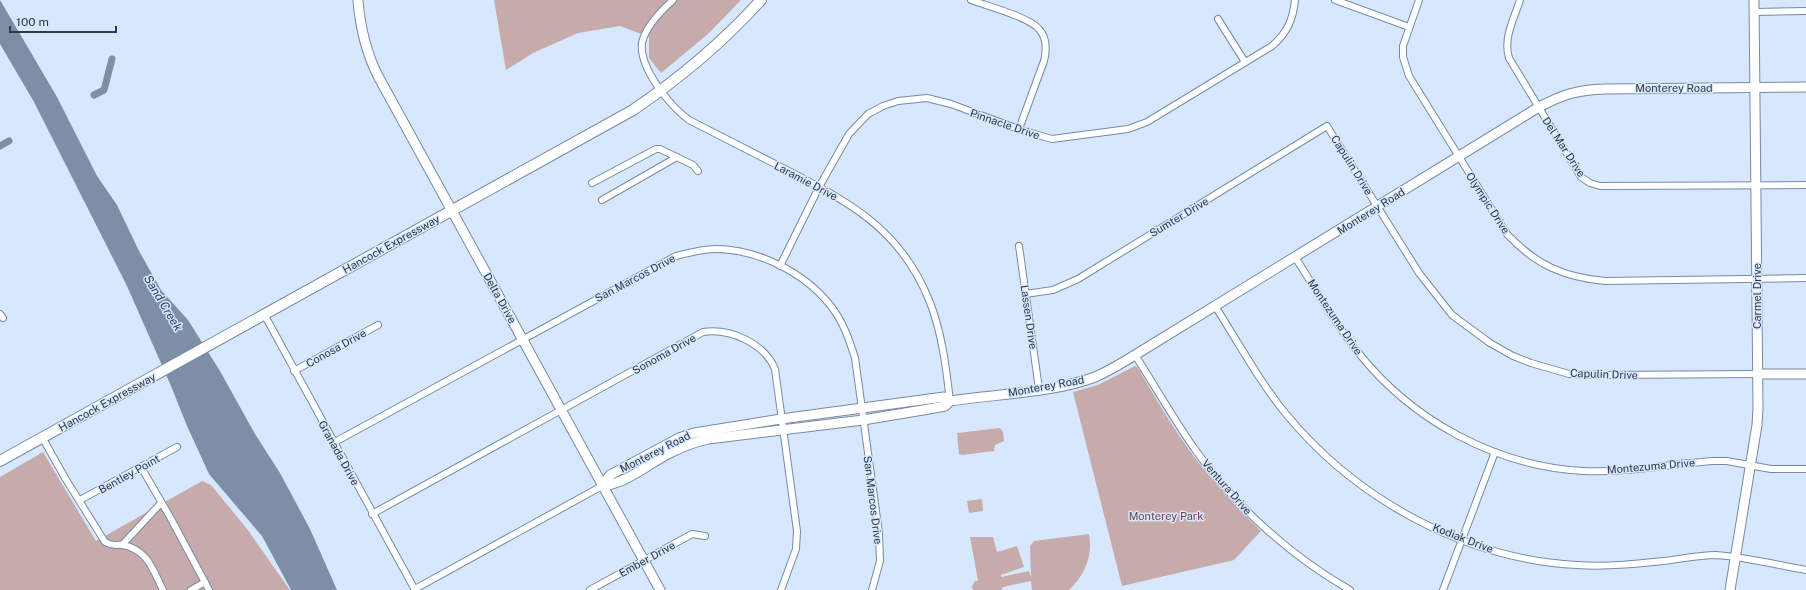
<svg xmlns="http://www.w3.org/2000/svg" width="1806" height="590" viewBox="0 0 1806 590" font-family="'Public Sans',sans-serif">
<rect width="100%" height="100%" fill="#d7e7fe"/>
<g fill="#c7abaa">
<path d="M 494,0 L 741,0 L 708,34 L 661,73 L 649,58 L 649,37 L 620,26 L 578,33 L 533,53 L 506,70 Z"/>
<path d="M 1135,366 L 1138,368 C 1156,399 1174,430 1195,458 C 1215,484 1237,508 1261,531 L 1234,560 L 1122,586 L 1073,392 L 1098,385 Z"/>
<path d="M 1000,428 L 1003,432 L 1004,441 L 995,445 L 994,451 L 962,455 L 959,454 L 957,433 Z"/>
<path d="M 43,452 L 96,541 L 202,481 L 211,485 L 247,529 L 290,590 L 0,590 L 0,477 Z"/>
<path d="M 982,499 L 983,511 L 969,513 L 967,501 Z"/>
<path d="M 1089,534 C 1093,556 1085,575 1069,590 L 1032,590 L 1031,581 L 1003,587 L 1001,590 L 973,590 L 972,586 L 975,581 L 978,581 L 970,537 L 993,537 L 997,552 L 1017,546 L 1024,567 L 1001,575 L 1001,577 L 1029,571 L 1031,577 L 1030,546 L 1034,541 Z"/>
</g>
<path fill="#7d8fa6" d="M 0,0 L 57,97 L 97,176 L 117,205 L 139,251 L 161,290 L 188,320 L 220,371 L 255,434 L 280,473 L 310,529 L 337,590 L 291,590 L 262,536 L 209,474 L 187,426 L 171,386 L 127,286 L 34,102 L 0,44 Z"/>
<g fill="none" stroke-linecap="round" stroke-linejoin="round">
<g stroke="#7d8fa6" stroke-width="7">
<path d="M 94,95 L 104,90 L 112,59"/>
<path d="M 0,146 L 9,141"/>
</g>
<defs>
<g id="street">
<path d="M 673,0 C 662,10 645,27 642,43 C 639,68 670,106 689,120 C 720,136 752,152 783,168 C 849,202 900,228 929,300 C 942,332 946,367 950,401"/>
<path d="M 971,0 C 987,6 1029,17 1039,29 C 1047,38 1047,49 1044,61 L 1019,129"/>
<path d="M 1335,0 L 1409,27"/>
<path d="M 1419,0 L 1403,46 L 1403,57 L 1409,76 L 1507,234 C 1536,265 1563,277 1605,281 L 1806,278"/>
<path d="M 1520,0 C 1514,19 1503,38 1509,58 L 1581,177 L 1590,183 L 1600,186 L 1806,185"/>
<path d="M 1755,12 L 1806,11"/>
<path d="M 1218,19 L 1245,62"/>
<path d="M 592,183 L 656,149 L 660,149 L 693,165 L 698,171"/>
<path d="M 602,200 L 677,157"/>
<path d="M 1019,246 L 1039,389"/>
<path d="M 1295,257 C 1315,288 1334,322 1357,351 C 1411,420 1495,466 1583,471 C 1627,473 1669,464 1713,461 L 1727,461 L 1771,469 L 1806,469"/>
<path d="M 780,266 L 819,187 L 849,134 L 868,114 L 883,106 L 898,101 L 927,98 L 951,104 L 1021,130 L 1052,139 L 1128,129 L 1147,122 L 1272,46 C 1287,33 1293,20 1295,0"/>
<path d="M 1025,294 L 1053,290 L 1078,279 L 1327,126 L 1419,273 L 1452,315 L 1490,343 L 1513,356 L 1531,363 L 1569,374 L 1604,375 L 1758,374"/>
<path d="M 1215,306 C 1238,342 1259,381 1286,414 C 1357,500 1465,559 1577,565 C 1606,567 1635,564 1664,561 C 1681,559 1699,555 1716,555 C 1746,557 1777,565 1806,570"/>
<path d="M 0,314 L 3,318"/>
<path d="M 264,314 L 415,590"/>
<path d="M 1135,355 C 1155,386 1173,418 1194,448 C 1234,505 1289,555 1350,590"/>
<path d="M 294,371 L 378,325"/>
<path d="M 42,437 L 65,478 L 105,542 C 114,547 115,544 123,545 C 148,550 153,570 163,590"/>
<path d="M 333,443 L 676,256 C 688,253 702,249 715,249 C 757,249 804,272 830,305 C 843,321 849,339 855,358 L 879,533 L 880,561 L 872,590"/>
<path d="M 141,467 L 170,517 L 209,590"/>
<path d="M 80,500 L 177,447"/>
<path d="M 372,514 L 703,332 C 730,328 764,343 775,369 L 797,531 L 796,549 L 781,590"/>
<path d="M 122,545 L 161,503"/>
<path d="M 415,589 L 602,486"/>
<path d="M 191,590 L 205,582"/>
<path d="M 590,590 L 692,534 L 705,536"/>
<path d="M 1443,590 L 1495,452"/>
</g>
<g id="secondary">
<path d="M 358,0 C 360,27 366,52 378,76 L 660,590"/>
<path d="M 1758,374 L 1806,374"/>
<path d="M 602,486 L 610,475 L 679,438 L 694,433 L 781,419 L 944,397 L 950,401 C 995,394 1053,393 1095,377 C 1109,371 1122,363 1135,355 L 1539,107 C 1564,94 1577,90 1605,89 L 1806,87"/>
<path d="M 602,486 C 628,483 649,463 672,452 C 684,446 695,442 708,439 L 863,420 L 929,409 L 945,406 L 950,401"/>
<path d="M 1730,590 L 1757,425 L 1758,408 L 1754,0"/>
</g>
<path id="primary" d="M 0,461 L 633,110 C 680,78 723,42 761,0"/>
</defs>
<use href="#street" stroke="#778aa4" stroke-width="8"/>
<use href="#secondary" stroke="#778aa4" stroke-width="11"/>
<use href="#primary" stroke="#778aa4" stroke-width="12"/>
<use href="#street" stroke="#fff" stroke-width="6"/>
<use href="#secondary" stroke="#fff" stroke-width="9"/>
<use href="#primary" stroke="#fff" stroke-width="10"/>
</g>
<g text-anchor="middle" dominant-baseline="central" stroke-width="3" stroke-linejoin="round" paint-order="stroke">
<g font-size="11" fill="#2f3843" stroke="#d7e7fe">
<text x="1674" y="88">Monterey Road</text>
<text transform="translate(1005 124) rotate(19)">Pinnacle Drive</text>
<text transform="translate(1564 147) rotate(57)">Del Mar Drive</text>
<text transform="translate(1352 165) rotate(58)">Capulin Drive</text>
<text transform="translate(806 181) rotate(28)">Laramie Drive</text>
<text transform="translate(1488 203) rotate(57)">Olympic Drive</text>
<text transform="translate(1371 211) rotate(-32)">Monterey Road</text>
<text transform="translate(1179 217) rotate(-31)">Sumter Drive</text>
<text transform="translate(391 244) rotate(-29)">Hancock Expressway</text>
<text transform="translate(635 278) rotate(-28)">San Marcos Drive</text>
<text transform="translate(1757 296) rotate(-90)">Carmel Drive</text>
<text transform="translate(500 298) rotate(61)">Delta Drive</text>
<text transform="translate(1029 317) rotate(82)">Lassen Drive</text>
<text transform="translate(1335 317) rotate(56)">Montezuma Drive</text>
<text transform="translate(336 348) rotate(-29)">Conosa Drive</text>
<text transform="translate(664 354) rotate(-29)">Sonoma Drive</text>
<text transform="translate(1604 374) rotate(2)">Capulin Drive</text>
<text transform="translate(1046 386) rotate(-10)">Monterey Road</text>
<text transform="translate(107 402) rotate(-29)">Hancock Expressway</text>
<text transform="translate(655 452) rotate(-27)">Monterey Road</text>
<text transform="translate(339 453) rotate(61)">Granada Drive</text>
<text transform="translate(1651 466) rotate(-5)">Montezuma Drive</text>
<text transform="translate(129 474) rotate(-29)">Bentley Point</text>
<text transform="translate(1227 487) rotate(49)">Ventura Drive</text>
<text transform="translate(873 500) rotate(83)">San Marcos Drive</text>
<text transform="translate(1463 538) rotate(21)">Kodiak Drive</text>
<text transform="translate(647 559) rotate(-29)">Ember Drive</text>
</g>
<g font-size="11" fill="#754243" stroke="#d7e7fe">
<text x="1166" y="516">Monterey Park</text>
</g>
<g font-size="12" font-style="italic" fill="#203b5f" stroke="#d7e7fe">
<text transform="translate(163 303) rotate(59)">Sand Creek</text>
</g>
</g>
<path d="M10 26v6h106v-6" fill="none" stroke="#2f3843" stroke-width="2"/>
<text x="16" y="26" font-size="12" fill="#2f3843" stroke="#d7e7fe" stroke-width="3" paint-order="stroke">100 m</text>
</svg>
